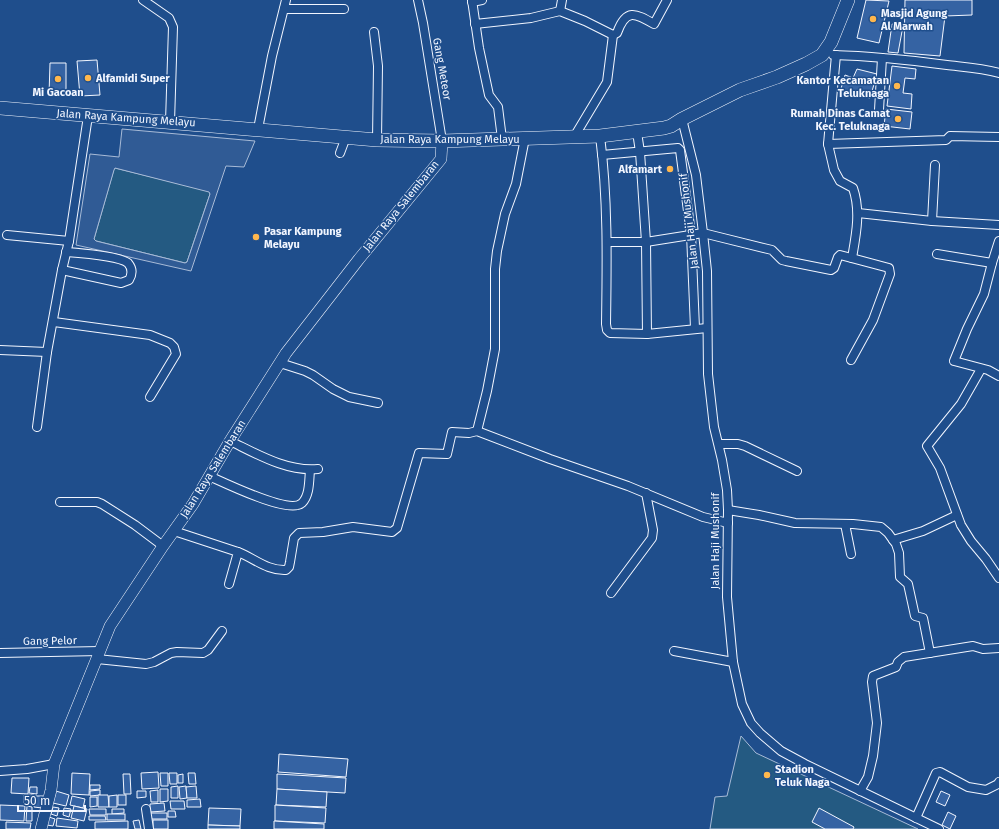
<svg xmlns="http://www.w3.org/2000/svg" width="999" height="829" viewBox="0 0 999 829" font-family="'Fira Sans',sans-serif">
<rect width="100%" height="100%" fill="#1f4e8c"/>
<g fill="#245a82" stroke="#a8bbd7">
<path d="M 115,168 L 209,191 L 210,194 L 187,262 L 185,263 L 96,241 L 94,239 L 114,169 Z"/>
<path d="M 741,736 L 756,753 L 918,829 L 710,829 L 715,797 L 727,796 Z"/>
</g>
<path fill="#305b95" stroke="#a8bbd7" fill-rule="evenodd" d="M 122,129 L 255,141 L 244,167 L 226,166 L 191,271 L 76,245 L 90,154 L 119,157 ZM 115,168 L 209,192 L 210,194 L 187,262 L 185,263 L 96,241 L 94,239 L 114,170 Z"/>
<g fill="#3563a3" stroke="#f2f6ff">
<path d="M 866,0 L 889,1 L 879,43 L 857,38 Z"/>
<path d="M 905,0 L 972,0 L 972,15 L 945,16 L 940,56 L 904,53 Z"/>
<path d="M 892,24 L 903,26 L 898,53 L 888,52 Z"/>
<path d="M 97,60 L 100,95 L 80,96 L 77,61 Z"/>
<path d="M 50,63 L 66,63 L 66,95 L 49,95 Z"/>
<path d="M 892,66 L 916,69 L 915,79 L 905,78 L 903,93 L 912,94 L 911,109 L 887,106 Z"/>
<path d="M 857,69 L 877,74 L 870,98 L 840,92 L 845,75 L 853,78 Z"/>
<path d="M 886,109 L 912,112 L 910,129 L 884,126 Z"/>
<path d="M 279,754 L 348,759 L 346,777 L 278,772 Z"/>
<path d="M 158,772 L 159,788 L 142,789 L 141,773 Z"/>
<path d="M 72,773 L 90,774 L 89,795 L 71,794 Z"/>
<path d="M 160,773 L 168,773 L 168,786 L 161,786 Z"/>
<path d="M 169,773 L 177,773 L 177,784 L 170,784 Z"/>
<path d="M 188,773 L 195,773 L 196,784 L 189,784 Z"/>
<path d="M 123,774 L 130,774 L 131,794 L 124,794 Z"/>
<path d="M 183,774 L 183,783 L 178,783 L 178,775 Z"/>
<path d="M 277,774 L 346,778 L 345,793 L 277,789 Z"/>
<path d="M 12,778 L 29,778 L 28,794 L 11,793 Z"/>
<path d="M 90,785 L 100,785 L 100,789 L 90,790 Z"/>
<path d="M 178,786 L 178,798 L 171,798 L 171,787 Z"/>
<path d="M 186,786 L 187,798 L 180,799 L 179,787 Z"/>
<path d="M 196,786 L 197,798 L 187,798 L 186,787 Z"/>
<path d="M 30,787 L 37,787 L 37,794 L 29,793 Z"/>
<path d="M 160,789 L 168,789 L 168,801 L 160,802 Z"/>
<path d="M 277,789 L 327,792 L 326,807 L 276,805 Z"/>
<path d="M 100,790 L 100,795 L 90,796 L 90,791 Z"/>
<path d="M 158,790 L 158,802 L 151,802 L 150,791 Z"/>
<path d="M 56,791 L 69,795 L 66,806 L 53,803 Z"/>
<path d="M 137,791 L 146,791 L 146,797 L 137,798 Z"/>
<path d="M 941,791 L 950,795 L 945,806 L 936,802 Z"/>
<path d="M 24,795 L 34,795 L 33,804 L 24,804 Z"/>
<path d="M 98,795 L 108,795 L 109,807 L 98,807 Z"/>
<path d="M 117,795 L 117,807 L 109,807 L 109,796 Z"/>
<rect x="118" y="795" width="8" height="10"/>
<path d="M 35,796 L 43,796 L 42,808 L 34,807 Z"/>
<path d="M 72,796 L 85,799 L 83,808 L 70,805 Z"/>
<path d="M 90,797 L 97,797 L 97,806 L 90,807 Z"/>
<path d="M 200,799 L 201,807 L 187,807 L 187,800 Z"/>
<path d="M 170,801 L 184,801 L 185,809 L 171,809 Z"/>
<path d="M 164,803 L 165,811 L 150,812 L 150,804 Z"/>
<path d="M 0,805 L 25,806 L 24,821 L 0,820 Z"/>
<path d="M 275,805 L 326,808 L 325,823 L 275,821 Z"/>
<path d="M 27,806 L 32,807 L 32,821 L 26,821 Z"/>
<path d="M 74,806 L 87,809 L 84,821 L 71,818 Z"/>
<path d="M 53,807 L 59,808 L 57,816 L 51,814 Z"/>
<path d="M 64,808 L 71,809 L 69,817 L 63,815 Z"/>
<path d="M 209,808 L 241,809 L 240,826 L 208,825 Z"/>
<path d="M 819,808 L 854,827 L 853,829 L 825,829 L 812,822 Z"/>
<path d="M 89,809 L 106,809 L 106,815 L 90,815 Z"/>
<path d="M 112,809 L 124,809 L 124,813 L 112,814 Z"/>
<path d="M 168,811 L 175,811 L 176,817 L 168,817 Z"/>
<path d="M 948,812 L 956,816 L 950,829 L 942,825 Z"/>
<rect x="150" y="813" width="17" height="6"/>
<rect x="107" y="814" width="18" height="6"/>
<path d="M 89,816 L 105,816 L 106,820 L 89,820 Z"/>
<path d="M 49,817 L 55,819 L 53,826 L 47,825 Z"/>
<path d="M 57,818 L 78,821 L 77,828 L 56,826 Z"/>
<path d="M 139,820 L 141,829 L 135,829 L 133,821 Z"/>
<rect x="153" y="820" width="15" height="9"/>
<path d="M 128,821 L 128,829 L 95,829 L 95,822 Z"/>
<path d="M 274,821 L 324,824 L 324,829 L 274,829 Z"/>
<path d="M 6,822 L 31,823 L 30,829 L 6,829 Z"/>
<path d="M 208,825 L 240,826 L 240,829 L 208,829 Z"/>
</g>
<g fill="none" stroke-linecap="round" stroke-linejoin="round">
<defs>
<g id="street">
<path d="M 143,0 L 169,18 L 173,27 L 170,122"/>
<path d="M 418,0 L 423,23 L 442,141"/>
<path d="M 472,0 L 479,48 L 489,95 L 498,107 L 502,139"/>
<path d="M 472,2 L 482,0"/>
<path d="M 284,9 L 344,9"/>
<path d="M 560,11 L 562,0"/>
<path d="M 475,24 L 531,18 L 560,11 L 585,21 L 613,35 L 617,33 C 626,8 635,13 654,24 L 667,0"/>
<path d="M 374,32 L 378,66 L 377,140"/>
<path d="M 833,55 C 871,56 909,60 947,65 C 964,67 982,68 999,73"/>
<path d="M 836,55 L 828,144 L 834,170 L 840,181 L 853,188 C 861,211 856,235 852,258"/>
<path d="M 879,110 L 882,58"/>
<path d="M 682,119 L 696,175 L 703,233 L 707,271 L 708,374 L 714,427 L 722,460 L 727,490 L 728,510 L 727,597 L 733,662 L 742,704 L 751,723 L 760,733 L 781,751 L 805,764 L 939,829"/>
<path d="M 258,129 L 272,56 L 286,0"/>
<path d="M 637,132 L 640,152 L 646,242 L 647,334"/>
<path d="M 600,136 C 608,198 607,261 606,324 L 607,330 L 610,333 L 647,334 L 707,328"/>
<path d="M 574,137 L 607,82 L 613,35"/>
<path d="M 828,144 L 946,140 L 950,136 L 999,137"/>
<path d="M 340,153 L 346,137"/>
<path d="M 602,155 L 678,148 L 680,150 L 691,234 L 695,328"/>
<path d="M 858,213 L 932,221 L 999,225"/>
<path d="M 932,221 L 935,165"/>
<path d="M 7,235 L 69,241"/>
<path d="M 999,241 L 992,263 L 984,294 L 967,329 L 954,361 L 988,370 L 999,376"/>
<path d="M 607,242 L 646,242 L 703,233 L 772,250 L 782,260 L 786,261 L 831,270 L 834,268 L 838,257 L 840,255 L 889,268 L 890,274 L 873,320 L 851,360"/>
<path d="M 937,254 L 992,263"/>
<path d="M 62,270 L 121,283 L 129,280 C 132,275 133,269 128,263 C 119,256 79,253 66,252"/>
<path d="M 54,322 L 150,335 L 170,343 L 174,347 L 176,354 L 150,397"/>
<path d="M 0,350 L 47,352"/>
<path d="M 280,363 L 305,371 L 313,375 L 333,389 L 349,397 L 378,403"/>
<path d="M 981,369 L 961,404 L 927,446 L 940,468 L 961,525 L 971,541 L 986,559 L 999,578"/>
<path d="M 37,427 L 47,352 L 62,270 L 69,241 L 88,116"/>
<path d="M 477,431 L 487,391 L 495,349 L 495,269 L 497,251 L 505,214 L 516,184 L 525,138"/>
<path d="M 230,441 C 257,454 287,472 318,469"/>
<path d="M 719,444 L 738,444 L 745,446 L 797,471"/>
<path d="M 209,476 C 225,483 290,515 302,503 C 310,495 309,480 310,470"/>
<path d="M 60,502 L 97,502 L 102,504 L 135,525 L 163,546"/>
<path d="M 728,510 L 759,515 L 795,523 L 853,524 L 881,527 L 888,533 L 896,544 L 899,553 L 900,577 L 908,584 L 915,616 L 923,618 L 930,653"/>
<path d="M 845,524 L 851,554"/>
<path d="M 174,531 L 238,552 L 229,584"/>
<path d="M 893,540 L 923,531 L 957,515"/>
<path d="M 238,552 C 254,558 267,571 286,570 L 289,567 L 290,562 L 294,538 L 299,533 L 323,532 L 353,527 L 392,532 L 397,528 L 419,453 L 447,454 L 452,432 L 469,433 L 477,431 L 550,459 L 628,486 L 703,517 L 728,523"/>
<path d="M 611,593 L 652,538 L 653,530 L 646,493"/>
<path d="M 674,651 L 733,662"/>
<path d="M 0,653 L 100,651"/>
<path d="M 97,659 L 146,664 L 154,662 L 171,653 L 177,652 L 203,653 L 208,650 L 222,631"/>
<path d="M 0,771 L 27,769 L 54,764"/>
<path d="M 860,791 L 868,777 L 873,756 L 877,723 L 872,682 L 873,676 L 896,667 L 898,662 L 904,657 L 973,646 L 983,649 L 999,648"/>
<path d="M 146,809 L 149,829"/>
<path d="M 916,818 L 936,773 L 940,772 L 968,787 L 986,790 L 998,784 L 999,782"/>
</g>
<path id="secondary" d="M 41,829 L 51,790 L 54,764 L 110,626 L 163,546 L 193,504 L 230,441 L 286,353 L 359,259 L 441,159 L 442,141"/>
<path id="primary" d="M 0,108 L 377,140 L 442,141 L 600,136 L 664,128 L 671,126 L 682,119 L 740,90 L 777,77 L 806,64 L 822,55 L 831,42 L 848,0"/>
</defs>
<use href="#street" stroke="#f2f6ff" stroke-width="10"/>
<use href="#secondary" stroke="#f2f6ff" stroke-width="12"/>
<use href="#primary" stroke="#f2f6ff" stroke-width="14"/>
<use href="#street" stroke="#1f4e8c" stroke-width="8"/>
<use href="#secondary" stroke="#1f4e8c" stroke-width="11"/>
<use href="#primary" stroke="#1f4e8c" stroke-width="13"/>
</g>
<g fill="#ffb74d" stroke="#1f4e8c" stroke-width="1.5">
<circle cx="873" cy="19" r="4"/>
<circle cx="88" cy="78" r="4"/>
<circle cx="58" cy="79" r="4"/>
<circle cx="897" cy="86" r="4"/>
<circle cx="898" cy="119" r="4"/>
<circle cx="670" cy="169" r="4"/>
<circle cx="256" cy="237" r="4"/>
<circle cx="767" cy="775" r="4"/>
</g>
<g text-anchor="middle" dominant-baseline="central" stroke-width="3" stroke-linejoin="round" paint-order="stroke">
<g font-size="11" font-weight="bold" fill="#f2f6ff" stroke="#1f4e8c" text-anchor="start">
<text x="881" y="13">Masjid Agung<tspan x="881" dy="13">Al Marwah</tspan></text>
<text x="96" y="78">Alfamidi Super</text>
<text x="889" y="80" text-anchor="end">Kantor Kecamatan<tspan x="889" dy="13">Teluknaga</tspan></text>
<text x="58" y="92" text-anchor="middle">Mi Gacoan</text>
<text x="890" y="113" text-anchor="end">Rumah Dinas Camat<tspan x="890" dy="13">Kec. Teluknaga</tspan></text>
<text x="662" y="169" text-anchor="end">Alfamart</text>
<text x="264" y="231">Pasar Kampung<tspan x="264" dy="13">Melayu</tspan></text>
<text x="775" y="769">Stadion<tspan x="775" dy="13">Teluk Naga</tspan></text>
</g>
<g font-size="11" fill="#f2f6ff" stroke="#1f4e8c">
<text transform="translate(442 69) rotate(80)">Gang Meteor</text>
<text transform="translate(126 118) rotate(4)">Jalan Raya Kampung Melayu</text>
<text x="450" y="139">Jalan Raya Kampung Melayu</text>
<text transform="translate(401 206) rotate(-51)">Jalan Raya Salembaran</text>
<text transform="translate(689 221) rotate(-97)">Jalan Haji Mushonif</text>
<text transform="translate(213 469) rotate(-58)">Jalan Raya Salembaran</text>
<text transform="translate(715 541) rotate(-90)">Jalan Haji Mushonif</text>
<text transform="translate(50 641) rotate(-1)">Gang Pelor</text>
</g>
</g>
<path d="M18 805v6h67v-6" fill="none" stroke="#f2f6ff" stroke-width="2"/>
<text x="24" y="805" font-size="12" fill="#f2f6ff" stroke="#1f4e8c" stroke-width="3" paint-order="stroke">50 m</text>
</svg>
